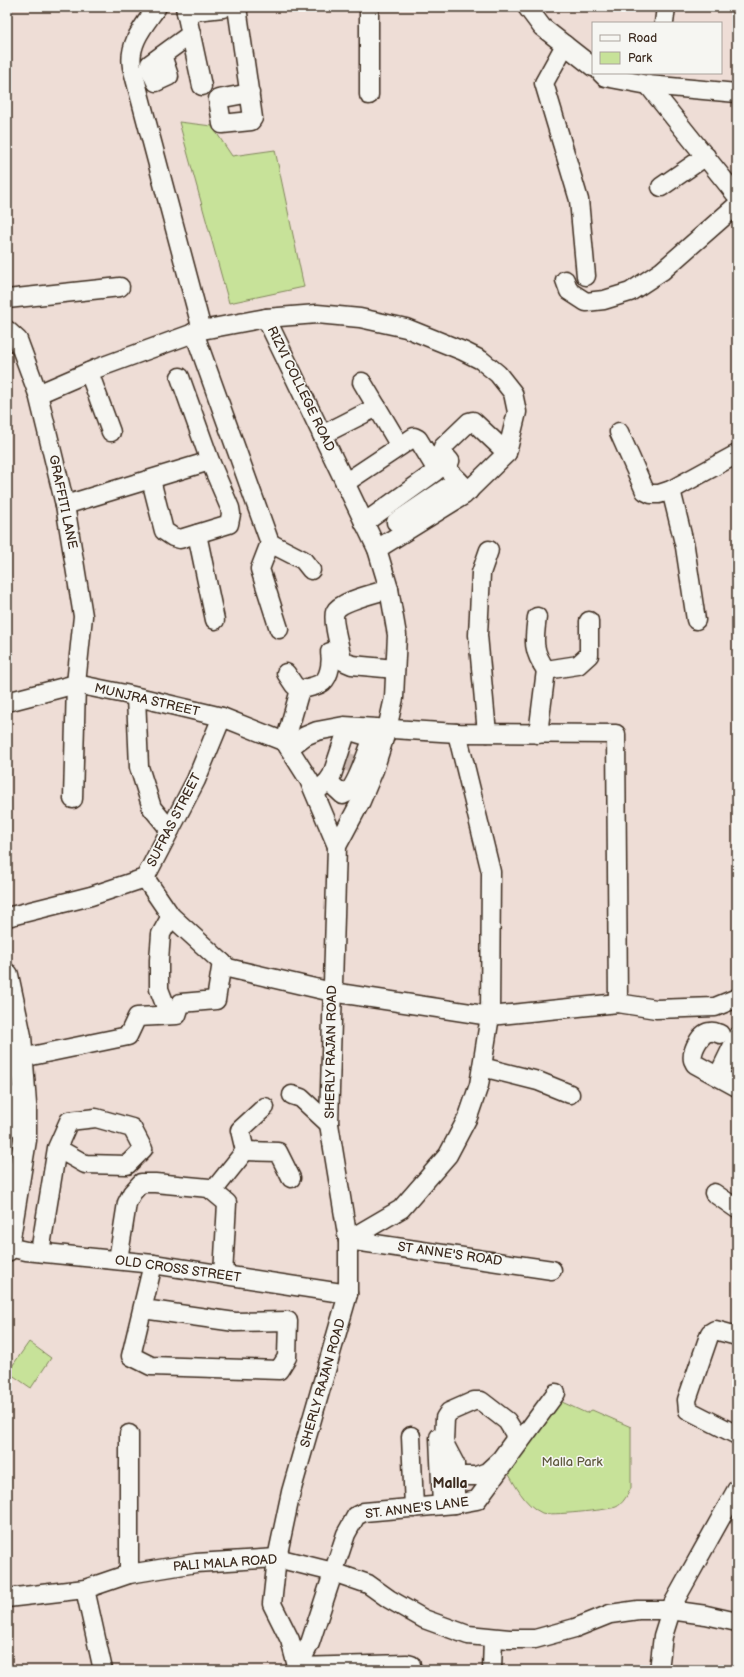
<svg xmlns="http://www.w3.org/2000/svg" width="744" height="1677" viewBox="0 0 744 1677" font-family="'Balsamiq Sans',sans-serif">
<rect width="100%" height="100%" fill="#eeddd6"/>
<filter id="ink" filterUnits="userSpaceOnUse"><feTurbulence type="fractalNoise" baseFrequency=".025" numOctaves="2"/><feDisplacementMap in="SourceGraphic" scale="8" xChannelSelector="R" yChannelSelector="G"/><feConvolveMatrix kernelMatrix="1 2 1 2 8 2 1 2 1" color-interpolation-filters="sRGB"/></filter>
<g filter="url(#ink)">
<g fill="#c7e299" stroke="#81865c">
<path d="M 179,122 L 212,126 L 232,156 L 275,150 L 304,287 L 229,303 Z"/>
<path d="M 29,1342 L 51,1358 L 31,1388 L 8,1372 Z"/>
<path d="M 553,1402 L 562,1402 L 586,1413 L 592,1410 L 631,1427 L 631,1488 C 628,1494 623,1504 616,1507 C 607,1510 549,1516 542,1513 C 524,1505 515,1484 505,1468 Z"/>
</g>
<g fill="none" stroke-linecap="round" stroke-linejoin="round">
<path stroke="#cab9b1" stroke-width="18" stroke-dasharray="18 9" stroke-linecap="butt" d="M 340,759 L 359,766"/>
<defs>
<g id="minor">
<path d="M 157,7 C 144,26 128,43 132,67 L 202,330"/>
<path d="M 185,7 L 202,86"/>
<path d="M 237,7 L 253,118 L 251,121 L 222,124 L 218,99 L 250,93"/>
<path d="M 369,7 L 369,95"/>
<path d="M 527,7 L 542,27 L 593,67"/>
<path d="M 186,12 L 223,8"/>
<path d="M 664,23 L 666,7"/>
<path d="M 565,45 L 544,83 L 579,200 L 586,276"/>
<path d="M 162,55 L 169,76 L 156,82 L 150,69 L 150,64 L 191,34"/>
<path d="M 601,73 L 605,77 L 648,85 L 737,93"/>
<path d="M 648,85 L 737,196"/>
<path d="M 661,187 L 706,156"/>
<path d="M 565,280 L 569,291 L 586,302 L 604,300 L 630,292 L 662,271 L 737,205"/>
<path d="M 7,299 L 120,287"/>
<path d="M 266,318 L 317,314 L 360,318 L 406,328 L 463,351 L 481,360 L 498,374 L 513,393 L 517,412 L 507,453 L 464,495 L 377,549"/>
<path d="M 7,330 L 18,340 L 38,394 L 65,505 L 83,616 L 76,684 L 73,799"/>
<path d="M 194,332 L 270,543 L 260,569 L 279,629"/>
<path d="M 89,372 L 111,432"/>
<path d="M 362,382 L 400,446"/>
<path d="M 38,394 L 98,368 L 202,330 L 266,318 L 377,549 L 389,589 L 397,635 L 394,698 L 387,729 L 374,770 L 361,801 L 337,846 L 329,1124 L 348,1240 L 348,1294 L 291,1492 L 277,1558 L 272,1604 L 290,1640 L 298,1670"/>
<path d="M 619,432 L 645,491 L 651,494 L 659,494 L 671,490 L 737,454"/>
<path d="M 322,435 L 377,407"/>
<path d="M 151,480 L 164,531 L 173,537 L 180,539 L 229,524 L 231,514 L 230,508 L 210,461 L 180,377"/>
<path d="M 345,483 L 414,437 L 418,439 L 435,467 L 435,472 L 364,523"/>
<path d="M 671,490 L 685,547 L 696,620"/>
<path d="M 469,491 L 446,468 L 450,461 L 442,452 L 443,447 L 469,422 L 473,421 L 507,453"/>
<path d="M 65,505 L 210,461"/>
<path d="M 396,522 L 458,480"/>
<path d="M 197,534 L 215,620"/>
<path d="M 270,543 L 303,560 L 311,570"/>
<path d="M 389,589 C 377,593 340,601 335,612 C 332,619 340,649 342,658 L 345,662 L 352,665 L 395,669"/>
<path d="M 537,617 C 534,640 532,650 546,670"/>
<path d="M 286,673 L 294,685 L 300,690 C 318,684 326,687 330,667 C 331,662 331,657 330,652"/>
<path d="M 136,697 L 139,767 L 152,808 L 170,830"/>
<path d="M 7,702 L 76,684 L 125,694 L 222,717 L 285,742"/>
<path d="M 487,733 L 478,635 L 481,573 L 489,550"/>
<path d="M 538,734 L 546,670 L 578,665 L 589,655 L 589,621"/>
<path d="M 285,742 L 309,780 L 337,846"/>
<path d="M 285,742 L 300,690"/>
<path d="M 289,748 L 305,736 L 317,731 L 344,726 L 457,733 L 616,734 L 618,1003"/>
<path d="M 315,793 L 328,781 L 332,775 L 346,733 L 350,731 L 373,738 C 367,751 356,791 343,795 L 328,781"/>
<path d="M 145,878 L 171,916 L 228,968 L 332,992 L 490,1016 L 618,1003 L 656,1009 L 715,1007 L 737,998"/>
<path d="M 7,917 L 91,896 L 145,878 L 196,780 L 222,717"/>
<path d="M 169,1015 L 159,989 L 159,960 L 161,934 L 171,916"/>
<path d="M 720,1034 C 717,1033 714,1031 710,1032 C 701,1032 691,1051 693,1060 L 695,1064 L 737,1087"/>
<path d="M 7,1061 L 128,1036 L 137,1017 L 177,1015 L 181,1003 L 216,1000 L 222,962"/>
<path d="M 482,1067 L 538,1081 L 570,1094"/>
<path d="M 718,1076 L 737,1037"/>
<path d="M 292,1095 L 301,1098 L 329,1124"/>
<path d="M 245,1151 L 278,1152 L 291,1178"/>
<path d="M 213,1191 L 245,1151 L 240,1130 L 265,1107"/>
<path d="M 714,1193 L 737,1209"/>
<path d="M 348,1240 L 401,1209 L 448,1155 L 468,1117 L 479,1085 L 490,1016 L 491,872 L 457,733"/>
<path d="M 348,1240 L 552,1270"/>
<path d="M 8,1247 L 26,1251 L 153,1264 L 348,1294"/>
<path d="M 40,1252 L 57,1148 L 69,1121 L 96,1118 L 132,1128 L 143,1149 L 127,1165 L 85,1164 L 57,1148"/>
<path d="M 118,1260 L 127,1203 L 132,1193 L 141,1183 L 155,1183 L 209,1188 L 227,1203 L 223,1275"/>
<path d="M 143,1309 L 235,1322 L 288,1321 L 287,1357 L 279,1370 L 151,1366 L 131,1356 L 153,1264"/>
<path d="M 737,1336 L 715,1330 L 710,1333 L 687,1400 L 688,1410 L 737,1435"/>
<path d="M 129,1434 L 129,1574"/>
<path d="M 411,1436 L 414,1508"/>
<path d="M 439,1437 L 442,1505"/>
<path d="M 455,1504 L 455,1464 L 444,1443 L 445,1418 L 449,1412 L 474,1401 L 481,1401 L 507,1421 L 515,1434 L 514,1441 L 501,1459 L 487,1472 L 476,1476 L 456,1476"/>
<path d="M 85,1589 L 103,1670"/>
<path d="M 7,1598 L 85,1589 L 129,1574 L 196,1563 L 277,1558 L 333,1572 L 368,1584 L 389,1599 L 424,1619 L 468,1635 L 509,1639 L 535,1639 L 575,1628 L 610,1614 L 638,1610 L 670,1610 L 706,1615 L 737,1622"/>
<path d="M 298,1667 L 310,1643 L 346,1534 L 356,1516 L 364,1512 L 455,1504 L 477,1500 L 556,1393"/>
<path d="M 298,1667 L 407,1664 L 411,1665 L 412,1670"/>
<path d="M 492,1670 L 493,1638"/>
<path d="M 659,1670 L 663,1636 L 673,1604 L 737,1489"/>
</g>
<g id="major">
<path d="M 7,975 L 20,1036 L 25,1104 L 25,1140 L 7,1250"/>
<path d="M 7,1097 L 7,1126"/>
</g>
</defs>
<use href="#minor" stroke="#3b2a1e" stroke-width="21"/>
<use href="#major" stroke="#3b2a1e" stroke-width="25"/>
<use href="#minor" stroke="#f6f6f2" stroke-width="18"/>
<use href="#major" stroke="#f6f6f2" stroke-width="22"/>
</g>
</g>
<g text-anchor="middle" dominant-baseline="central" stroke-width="3" stroke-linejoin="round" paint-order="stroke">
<g font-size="13" fill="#3b2a1e" stroke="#f6f6f2">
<text transform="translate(301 389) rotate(64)">RIZVI COLLEGE ROAD</text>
<text transform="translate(63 502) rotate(78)">GRAFFITI LANE</text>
<text transform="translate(147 700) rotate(13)">MUNJRA STREET</text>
<text transform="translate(174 820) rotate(-63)">SUFRAS STREET</text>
<text transform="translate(331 1052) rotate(-89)">SHERLY RAJAN ROAD</text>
<text transform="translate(450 1254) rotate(8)">ST ANNE'S ROAD</text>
<text transform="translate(178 1269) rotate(8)">OLD CROSS STREET</text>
<text transform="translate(323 1383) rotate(-74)">SHERLY RAJAN ROAD</text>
<text transform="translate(417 1508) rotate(-7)">ST. ANNE'S LANE</text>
<text transform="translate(225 1563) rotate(-4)">PALI MALA ROAD</text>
</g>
<g font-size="13" fill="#5e583d" stroke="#f6f6f2">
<text x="572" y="1462">Malla Park</text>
</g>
<g font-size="14" font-weight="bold" fill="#3b2a1e" stroke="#f6f6f2">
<text x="450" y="1483">Malla</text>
</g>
</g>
<rect width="744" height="1677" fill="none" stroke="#f6f6f2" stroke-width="24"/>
<rect x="12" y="12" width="720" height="1653" fill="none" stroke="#3b2a1e" stroke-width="1.5" filter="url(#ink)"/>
<rect x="592" y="22" width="130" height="52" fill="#f6f6f2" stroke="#aba49d"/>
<rect x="600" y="35" width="20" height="6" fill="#f6f6f2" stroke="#aba49d"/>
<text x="628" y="42" font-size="12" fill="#3b2a1e">Road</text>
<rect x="600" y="52" width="20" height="12" fill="#c7e299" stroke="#aba49d"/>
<text x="628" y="62" font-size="12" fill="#3b2a1e">Park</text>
</svg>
